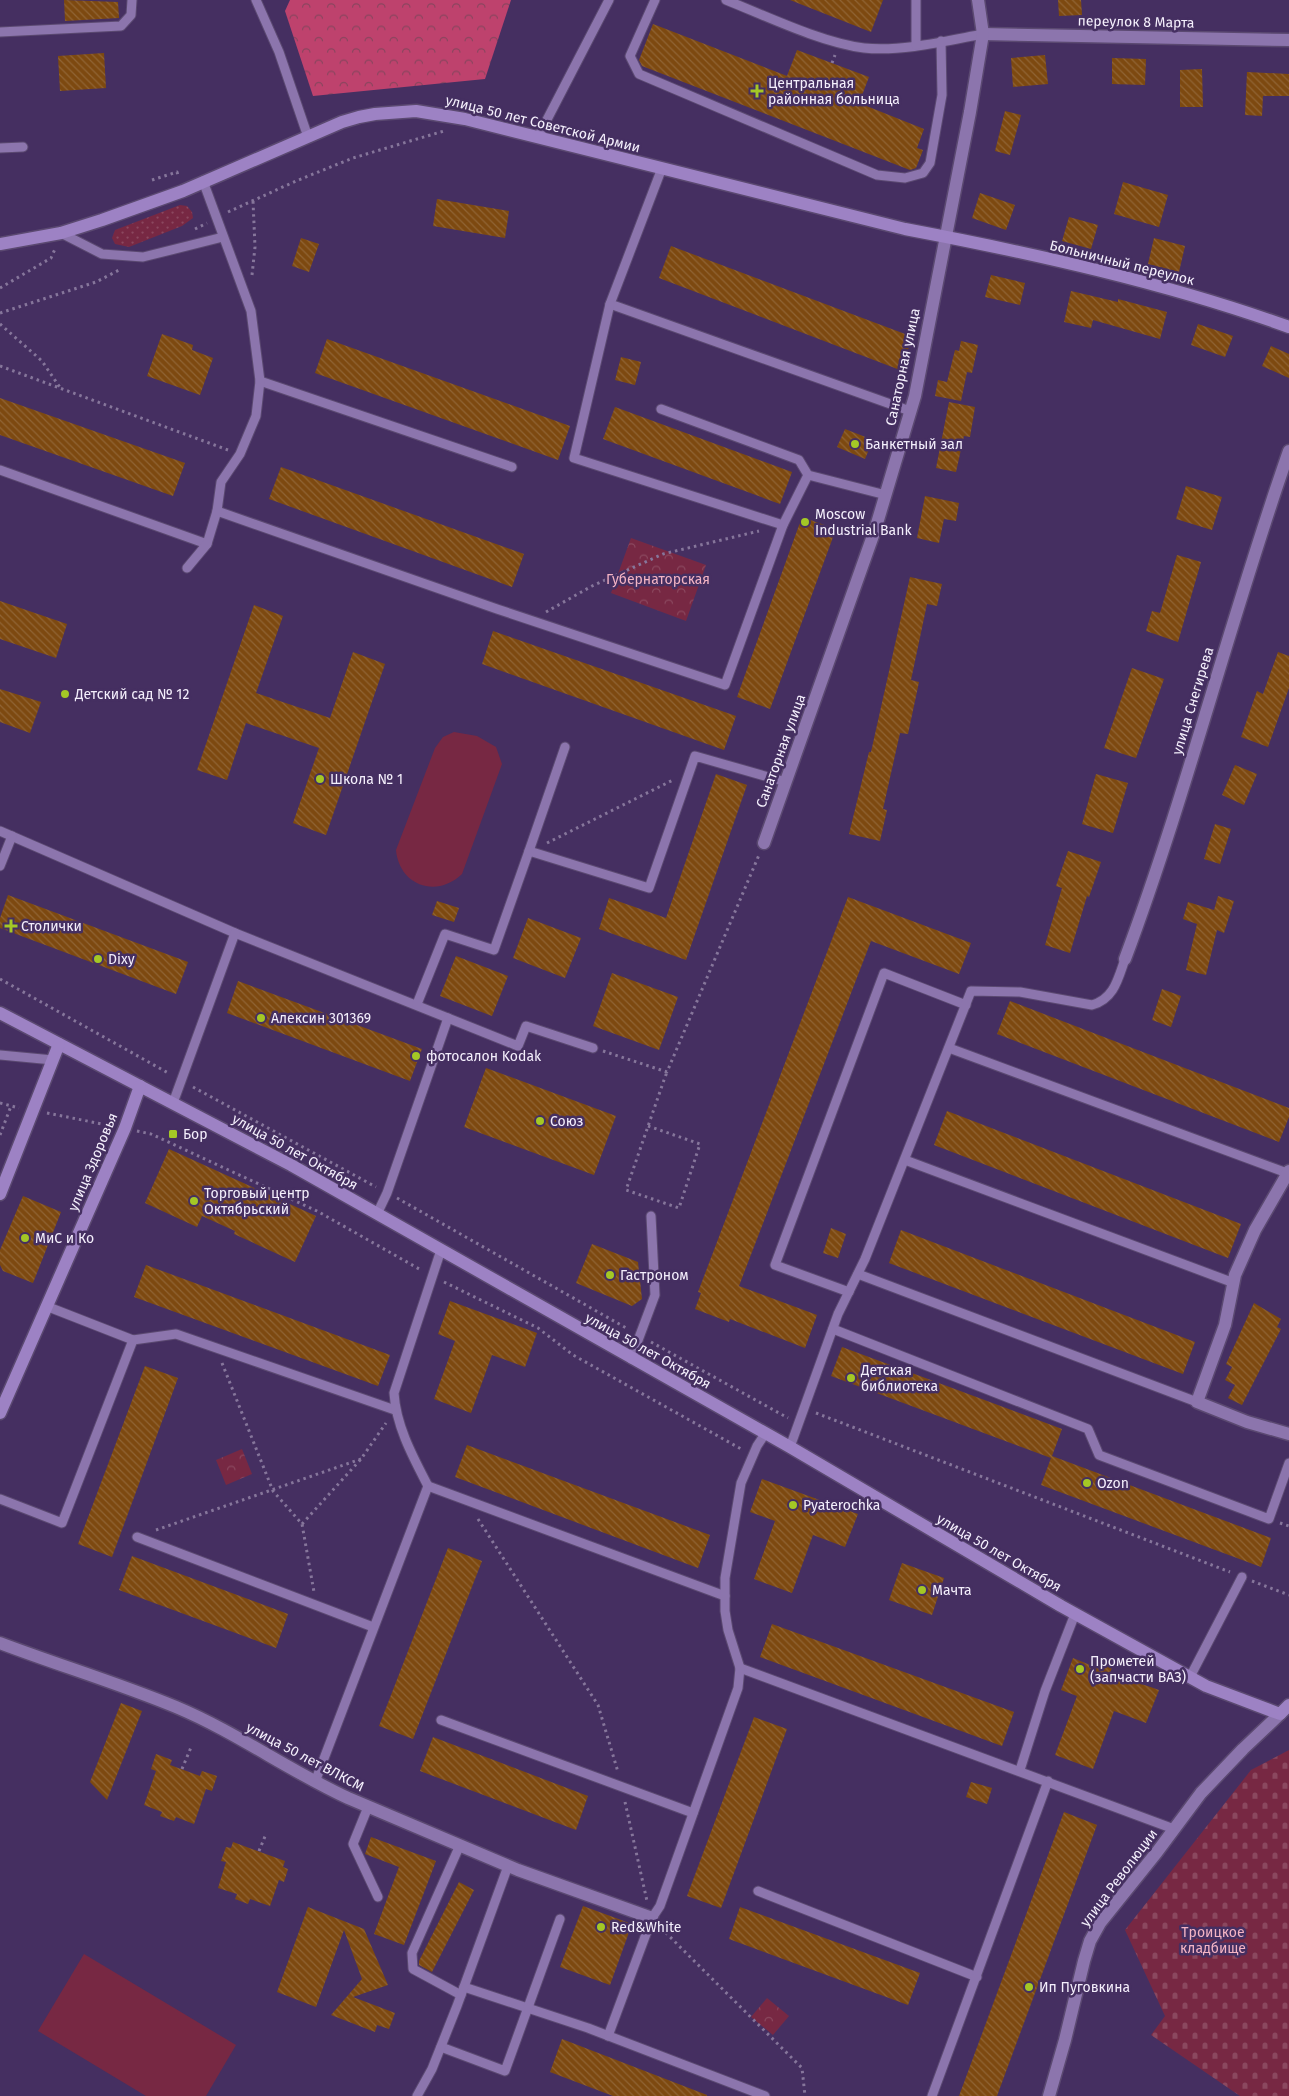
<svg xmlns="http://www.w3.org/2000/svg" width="1289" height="2096" viewBox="0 0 1289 2096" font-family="'Fira Sans',sans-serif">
<defs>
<pattern id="grass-dots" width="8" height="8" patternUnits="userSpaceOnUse" patternTransform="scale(1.25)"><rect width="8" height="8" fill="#772843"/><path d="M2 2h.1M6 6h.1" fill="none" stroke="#8b485f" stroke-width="1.8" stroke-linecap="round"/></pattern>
<pattern id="forest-crowns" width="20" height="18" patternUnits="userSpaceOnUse" patternTransform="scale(1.25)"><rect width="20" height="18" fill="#be426d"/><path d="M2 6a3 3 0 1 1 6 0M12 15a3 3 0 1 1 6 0" fill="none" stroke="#89455e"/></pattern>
<pattern id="cemetery-stones" width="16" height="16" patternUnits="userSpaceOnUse" patternTransform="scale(1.25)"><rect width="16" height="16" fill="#772843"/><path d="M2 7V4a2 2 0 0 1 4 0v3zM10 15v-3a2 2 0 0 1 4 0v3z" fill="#8b485f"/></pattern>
<pattern id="park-crowns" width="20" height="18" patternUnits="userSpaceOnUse" patternTransform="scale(1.25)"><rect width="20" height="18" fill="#772843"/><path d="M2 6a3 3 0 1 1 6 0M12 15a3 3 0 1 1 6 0" fill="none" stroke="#8b485f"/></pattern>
<pattern id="building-back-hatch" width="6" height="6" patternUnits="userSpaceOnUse" patternTransform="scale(1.25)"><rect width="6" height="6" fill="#7d4910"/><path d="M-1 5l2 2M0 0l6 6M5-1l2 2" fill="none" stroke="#906434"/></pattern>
</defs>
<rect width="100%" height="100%" fill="#452f61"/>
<path fill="url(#grass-dots)" d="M 180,205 L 187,206 L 192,212 L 193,218 L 182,226 L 129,247 L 115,244 L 112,238 L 115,230 Z"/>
<path fill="url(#forest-crowns)" d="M 290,0 L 511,0 L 485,79 L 313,96 L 285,11 Z"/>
<path fill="url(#cemetery-stones)" d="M 1289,1750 L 1289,2096 L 1240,2096 L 1151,2035 L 1165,2016 L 1125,1930 L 1251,1770 Z"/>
<g fill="url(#park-crowns)">
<path d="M 631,538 L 706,565 L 686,621 L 611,593 Z"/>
<path d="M 242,1449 L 252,1474 L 226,1485 L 216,1460 Z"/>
<path d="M 767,1998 L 789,2016 L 773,2035 L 751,2017 Z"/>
</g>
<g fill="#772843">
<path d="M 454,732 L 477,736 L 496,747 L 502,764 L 462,874 C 436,899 399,885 396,850 L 435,748 L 443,737 Z"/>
<path d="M 84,1954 L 236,2045 L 206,2096 L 146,2096 L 38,2031 Z"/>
</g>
<g fill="url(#building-back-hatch)">
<path d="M 64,0 L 118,2 L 119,18 L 65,21 Z"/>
<path d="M 790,0 L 883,0 L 871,32 Z"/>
<path d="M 1058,0 L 1081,0 L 1082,15 L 1059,16 Z"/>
<path d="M 653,24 L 787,76 L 797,50 L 869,77 L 859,103 L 924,129 L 917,148 L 923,150 L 916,168 L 910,170 L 642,66 L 639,60 Z"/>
<path d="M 104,53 L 106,88 L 60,91 L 58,56 Z"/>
<path d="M 1045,55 L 1048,84 L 1013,87 L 1011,58 Z"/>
<path d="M 1112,58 L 1146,59 L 1145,85 L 1112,84 Z"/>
<path d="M 1202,69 L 1203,107 L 1180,107 L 1180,70 Z"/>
<path d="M 1247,72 L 1289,74 L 1289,96 L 1263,96 L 1262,116 L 1245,115 Z"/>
<path d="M 1005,111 L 1021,115 L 1010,155 L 995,151 Z"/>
<path d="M 1123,182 L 1168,195 L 1159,227 L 1114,214 Z"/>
<path d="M 980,193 L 1015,205 L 1006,230 L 972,218 Z"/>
<path d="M 437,199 L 509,211 L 505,238 L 433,226 Z"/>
<path d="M 1069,217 L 1098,225 L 1091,249 L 1062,241 Z"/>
<path d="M 301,238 L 319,244 L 309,272 L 292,266 Z"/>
<path d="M 1154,238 L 1185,246 L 1179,272 L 1148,264 Z"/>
<path d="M 671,246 L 913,337 L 900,370 L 659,278 Z"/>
<path d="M 991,275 L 1025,283 L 1020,305 L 985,297 Z"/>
<path d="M 1071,291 L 1118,302 L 1118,299 L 1167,312 L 1160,339 L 1093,320 L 1091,328 L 1064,322 Z"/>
<path d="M 1198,324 L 1233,336 L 1225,357 L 1191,345 Z"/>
<path d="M 162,334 L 193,345 L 192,350 L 213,358 L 200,395 L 147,376 Z"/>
<path d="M 327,339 L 570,426 L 558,460 L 315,373 Z"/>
<path d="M 961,341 L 978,345 L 972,373 L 967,372 L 961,401 L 935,396 L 938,380 L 947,382 L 955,350 L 959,351 Z"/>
<path d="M 1271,346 L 1289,354 L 1289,378 L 1262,366 Z"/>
<path d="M 621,357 L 641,362 L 635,385 L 615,380 Z"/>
<path d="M 0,398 L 185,463 L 173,496 L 0,435 Z"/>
<path d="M 949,402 L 975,407 L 970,437 L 964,436 L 956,472 L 936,468 Z"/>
<path d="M 615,407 L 792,472 L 780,504 L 603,439 Z"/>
<path d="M 845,429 L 873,440 L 865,459 L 837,447 Z"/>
<path d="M 281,467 L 524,554 L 512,587 L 269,499 Z"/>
<path d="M 1186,486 L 1222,497 L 1212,530 L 1176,519 Z"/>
<path d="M 925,496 L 959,503 L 956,521 L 944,519 L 939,543 L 917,538 Z"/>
<path d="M 802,517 L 836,529 L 770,709 L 737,697 Z"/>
<path d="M 1177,555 L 1201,562 L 1178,642 L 1146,631 L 1152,611 L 1160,613 Z"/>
<path d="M 910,577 L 942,584 L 937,606 L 927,604 L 911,680 L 919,682 L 908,734 L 900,733 L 883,809 L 887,810 L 880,841 L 849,834 L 869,752 L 871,752 Z"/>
<path d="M 0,601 L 67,624 L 56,658 L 0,639 Z"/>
<path d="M 254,605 L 283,616 L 256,693 L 330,718 L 353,652 L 385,664 L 326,835 L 293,823 L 319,748 L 246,723 L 227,780 L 197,770 Z"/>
<path d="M 493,631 L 736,716 L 724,750 L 482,664 Z"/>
<path d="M 1278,652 L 1289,656 L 1289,688 L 1268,747 L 1241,737 L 1257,691 L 1263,694 Z"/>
<path d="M 1132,668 L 1164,679 L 1136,758 L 1104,748 Z"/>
<path d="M 0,689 L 41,702 L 30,733 L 0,722 Z"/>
<path d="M 1235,765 L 1257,774 L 1244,805 L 1222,795 Z"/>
<path d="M 716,774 L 747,785 L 686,960 L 599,929 L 609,898 L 666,918 Z"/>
<path d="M 1096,774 L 1128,783 L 1113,833 L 1082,824 Z"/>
<path d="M 1215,824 L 1231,829 L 1220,864 L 1204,859 Z"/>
<path d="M 1068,851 L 1101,862 L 1089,897 L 1087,896 L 1070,953 L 1045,945 L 1062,888 L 1056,886 Z"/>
<path d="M 8,895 L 188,962 L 176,994 L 0,928 L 0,918 Z"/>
<path d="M 1218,896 L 1234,901 L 1224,933 L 1217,930 L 1206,975 L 1186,970 L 1197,924 L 1183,919 L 1188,902 L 1214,910 Z"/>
<path d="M 848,897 L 971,943 L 959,974 L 871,941 L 739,1286 L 817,1315 L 805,1348 L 730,1319 L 729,1322 L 695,1309 L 701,1293 L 698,1292 Z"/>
<path d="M 437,901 L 459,908 L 454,922 L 432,915 Z"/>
<path d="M 528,918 L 581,938 L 565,978 L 513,958 Z"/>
<path d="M 456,956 L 508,976 L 492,1016 L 440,996 Z"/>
<path d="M 612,973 L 678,997 L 659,1050 L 593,1026 Z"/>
<path d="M 238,981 L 422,1049 L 410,1081 L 227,1013 Z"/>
<path d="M 1162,989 L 1181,996 L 1171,1027 L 1152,1020 Z"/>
<path d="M 1010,1001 L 1289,1108 L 1289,1117 L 1279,1142 L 997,1034 Z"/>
<path d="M 486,1068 L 616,1116 L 594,1175 L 464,1127 Z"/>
<path d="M 947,1111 L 1241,1224 L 1228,1258 L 934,1145 Z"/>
<path d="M 169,1149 L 316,1216 L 295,1262 L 234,1234 L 235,1231 L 202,1216 L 197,1227 L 145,1203 Z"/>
<path d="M 23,1196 L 61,1212 L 33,1283 L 3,1271 L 0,1265 L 0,1250 Z"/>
<path d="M 831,1228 L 846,1234 L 838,1258 L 823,1253 Z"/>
<path d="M 901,1230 L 1195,1342 L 1183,1374 L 889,1263 Z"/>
<path d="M 592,1244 L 638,1262 L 642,1299 L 632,1306 L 576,1283 Z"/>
<path d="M 146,1265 L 390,1355 L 378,1386 L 134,1297 Z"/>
<path d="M 450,1301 L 537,1333 L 525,1367 L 492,1355 L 471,1413 L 434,1399 L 455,1341 L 438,1334 Z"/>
<path d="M 1254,1303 L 1281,1319 L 1277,1327 L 1281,1329 L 1242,1405 L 1228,1398 L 1235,1385 L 1225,1380 L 1232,1367 L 1226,1364 Z"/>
<path d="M 842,1347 L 1062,1429 L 1052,1456 L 1271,1538 L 1261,1567 L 1041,1485 L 1051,1458 L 831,1376 Z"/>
<path d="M 145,1366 L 178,1378 L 112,1557 L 78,1544 Z"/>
<path d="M 467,1445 L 710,1535 L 698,1568 L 455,1477 Z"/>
<path d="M 762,1479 L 858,1514 L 845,1547 L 813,1535 L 792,1593 L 754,1579 L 775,1521 L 750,1512 Z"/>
<path d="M 448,1548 L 482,1561 L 413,1739 L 379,1726 Z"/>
<path d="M 132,1556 L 288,1614 L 276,1648 L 119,1590 Z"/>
<path d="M 902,1563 L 944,1578 L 932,1615 L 889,1600 Z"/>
<path d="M 772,1624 L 1014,1712 L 1002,1746 L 760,1657 Z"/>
<path d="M 1073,1658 L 1095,1667 L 1097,1662 L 1112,1668 L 1110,1673 L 1159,1690 L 1146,1723 L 1114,1711 L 1093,1769 L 1055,1755 L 1077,1696 L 1061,1690 Z"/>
<path d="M 121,1703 L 142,1711 L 107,1800 L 90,1782 Z"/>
<path d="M 754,1717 L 787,1729 L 721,1908 L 687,1896 Z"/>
<path d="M 433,1737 L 588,1796 L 576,1830 L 420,1771 Z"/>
<path d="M 156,1754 L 172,1760 L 170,1765 L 200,1776 L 202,1771 L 217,1776 L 212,1791 L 206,1789 L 194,1824 L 176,1817 L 174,1821 L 160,1816 L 162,1812 L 144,1805 L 156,1771 L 151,1769 Z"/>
<path d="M 971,1782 L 992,1788 L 987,1804 L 966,1797 Z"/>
<path d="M 1064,1812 L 1097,1825 L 997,2096 L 959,2096 Z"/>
<path d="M 371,1837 L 436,1861 L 404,1945 L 374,1934 L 399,1867 L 365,1854 Z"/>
<path d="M 233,1842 L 285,1861 L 283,1867 L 288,1869 L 284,1882 L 279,1880 L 270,1906 L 250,1899 L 248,1904 L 235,1899 L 237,1894 L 218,1888 L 226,1862 L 221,1861 L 226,1847 L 231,1848 Z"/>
<path d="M 459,1882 L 474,1890 L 432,1972 L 419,1965 L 419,1961 Z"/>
<path d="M 583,1906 L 632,1924 L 610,1985 L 560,1967 Z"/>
<path d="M 308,1907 L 364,1929 L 388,1985 L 353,1997 L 395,2013 L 389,2029 L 377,2025 L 375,2032 L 331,2015 L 362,1979 L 344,1930 L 316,2007 L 277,1992 Z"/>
<path d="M 740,1907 L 920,1973 L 908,2005 L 729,1939 Z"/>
<path d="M 562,2039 L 707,2095 L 707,2096 L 613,2096 L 550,2072 Z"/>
</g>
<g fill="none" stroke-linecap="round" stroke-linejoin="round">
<defs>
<g id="lane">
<path d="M 256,0 L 279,52 L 308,137"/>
<path d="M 655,0 L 630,56 L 639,74 L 877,175 L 905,178 L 923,173 L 930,163 L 942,95 L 941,41"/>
<path d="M 726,0 C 766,16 822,43 864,48 C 901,52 946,41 983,34"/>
<path d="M 916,0 L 916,45"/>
<path d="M 0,32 L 121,26 L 131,15 L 132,0"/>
<path d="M 538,137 L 609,0"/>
<path d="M 0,148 L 23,147"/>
<path d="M 662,168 L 610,304 L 910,411"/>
<path d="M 61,233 L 102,254 L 143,257 L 223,237"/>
<path d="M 610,304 L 574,458 L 783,525"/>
<path d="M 260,381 L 512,467"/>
<path d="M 661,409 L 799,460 L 808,475 L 886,495"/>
<path d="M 0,470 L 207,544"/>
<path d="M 217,511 L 497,609 L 725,685 L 783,525 L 808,475"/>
<path d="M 187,568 L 207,544 L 217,511 L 221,482 L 240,454 L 256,416 L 260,381 L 251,311 L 203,181"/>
<path d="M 0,831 L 235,933 L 518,1046 L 526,1026 L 593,1048"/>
<path d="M 529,851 L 565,747"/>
<path d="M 0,866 L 12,836"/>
<path d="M 417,1004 L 445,934 L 494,950 L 529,851 L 649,888 L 695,756 L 786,782"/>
<path d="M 949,1048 L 1287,1173"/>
<path d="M 0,1055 L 53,1060"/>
<path d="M 173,1103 L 235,933"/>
<path d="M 905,1160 L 1234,1283"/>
<path d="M 377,1214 L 387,1193 L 448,1018"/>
<path d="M 858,1274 L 1197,1402"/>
<path d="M 849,1292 L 775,1265 L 884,973 L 966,1005"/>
<path d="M 46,1306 L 133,1340 L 176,1334 L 395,1410"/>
<path d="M 833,1329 L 1088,1429 L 1099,1455 L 1269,1519 L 1289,1463"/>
<path d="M 631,1359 L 655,1295 L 651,1216"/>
<path d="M 790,1447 L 838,1314 L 865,1259 L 971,991 L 1020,992 L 1092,1005 C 1114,999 1118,979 1125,959"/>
<path d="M 428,1486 L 725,1596"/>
<path d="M 0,1499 L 62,1523 L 133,1340"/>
<path d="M 137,1537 L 373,1627"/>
<path d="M 740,1668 L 1174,1829"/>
<path d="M 1190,1677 L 1242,1577"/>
<path d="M 441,1720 L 693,1813"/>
<path d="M 1020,1770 L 1045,1691 L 1075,1614"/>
<path d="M 315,1782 L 428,1486 C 413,1457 396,1426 394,1393 L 441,1250"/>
<path d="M 368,1807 L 353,1844 L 378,1897"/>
<path d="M 460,1845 L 412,1953 L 413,1969 L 461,1995"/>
<path d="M 758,1891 L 977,1977"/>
<path d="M 464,1987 L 588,2028 L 765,2096"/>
<path d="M 608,2036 L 652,1918 L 660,1906 L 738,1688 L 740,1668 L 728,1630 L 725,1611 L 725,1578 L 741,1483 L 757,1446 L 765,1434"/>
<path d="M 441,2047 L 505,2071 L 560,1919"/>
<path d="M 417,2096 L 432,2069 L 457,2006 L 508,1866"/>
<path d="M 932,2096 L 1048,1781"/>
</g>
<g id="street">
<path d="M 983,34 L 1289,40"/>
<path d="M 764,843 L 875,530 L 915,396 L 970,112 L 983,34 L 978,0"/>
<path d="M 1125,959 C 1187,793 1230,619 1289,451"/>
<path d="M 1289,1171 L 1255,1230 L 1235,1275 L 1225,1325 L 1197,1402 L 1247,1422 L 1289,1434"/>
<path d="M 0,1643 C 58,1665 118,1683 176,1707 C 236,1732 289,1771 348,1798 L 518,1870 L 652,1918"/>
<path d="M 1049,2096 L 1065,2040 L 1084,1961 L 1090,1941 L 1100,1923 L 1157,1852 L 1201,1793 L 1243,1749 L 1280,1714"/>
</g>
<g id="secondary">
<path d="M 0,244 L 61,233 L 102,220 L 183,191 L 342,122 L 359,117 L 375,114 L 416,111 L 465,119 L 905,229 C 1032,253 1167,283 1289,327"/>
<path d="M 0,1013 L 291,1165 L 790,1447 L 1061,1606 L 1206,1686 L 1280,1714 L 1289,1705"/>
<path d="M 0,1194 L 59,1044"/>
<path d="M 0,1413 L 125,1128 L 140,1086"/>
</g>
</defs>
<use href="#lane" stroke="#5b4971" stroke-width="11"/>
<use href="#street" stroke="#5b4971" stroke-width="15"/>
<use href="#secondary" stroke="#5b4971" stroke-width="15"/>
<g stroke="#86769b" stroke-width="3" stroke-dasharray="2.5 4" stroke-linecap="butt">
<path d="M 832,63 L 835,55"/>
<path d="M 152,180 L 177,172 L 179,178"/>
<path d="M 228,212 L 296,181 L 353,158 L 444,131"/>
<path d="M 195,229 L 207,223"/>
<path d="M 252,275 L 255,247 L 253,201"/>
<path d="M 0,288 L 51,258 L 55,249"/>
<path d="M 0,313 L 96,282 L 121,269"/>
<path d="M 0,324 L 42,361 L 61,389"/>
<path d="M 0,366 L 228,450"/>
<path d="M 546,612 L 592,586 L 663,554 L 759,531"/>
<path d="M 547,843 L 673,780"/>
<path d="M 0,979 L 170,1074"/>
<path d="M 603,1051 L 667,1072 L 759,855"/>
<path d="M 193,1087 L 376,1187"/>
<path d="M 0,1103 L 19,1108"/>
<path d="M 47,1113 L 112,1126"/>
<path d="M 648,1126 L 700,1144 L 679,1208 L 626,1190 L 664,1080 L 667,1072"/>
<path d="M 137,1131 L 151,1134 L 317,1211 L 421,1270"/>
<path d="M 0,1135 L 11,1106"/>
<path d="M 397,1198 L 628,1329"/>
<path d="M 444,1282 L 538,1328 L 573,1355 L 743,1450"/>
<path d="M 651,1342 L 788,1418"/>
<path d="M 222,1363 L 273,1491 L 302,1524 L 314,1592"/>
<path d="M 816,1413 L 1230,1572"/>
<path d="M 478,1519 L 598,1705 L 618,1772"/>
<path d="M 1280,1523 L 1289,1526"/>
<path d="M 302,1524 L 361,1459 L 386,1423"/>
<path d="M 156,1530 L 361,1459"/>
<path d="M 1252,1581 L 1289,1595"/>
<path d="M 182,1769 L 192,1745"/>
<path d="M 625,1802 L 647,1901"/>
<path d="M 259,1851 L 266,1834"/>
<path d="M 661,1928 L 802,2068 L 805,2096"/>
</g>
<use href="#lane" stroke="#8c75ad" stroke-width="9"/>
<use href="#street" stroke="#8c75ad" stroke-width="12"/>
<use href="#secondary" stroke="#9d82c4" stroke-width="12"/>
</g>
<g fill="#a4c825" stroke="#452f61" stroke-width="2">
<path d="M754.5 83.5h5v5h5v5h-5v5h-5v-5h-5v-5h5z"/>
<circle cx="855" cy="444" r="5"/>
<circle cx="805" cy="522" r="5"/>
<circle cx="65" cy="694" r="5"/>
<circle cx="320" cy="779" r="5"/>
<path d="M8.5 918.5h5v5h5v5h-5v5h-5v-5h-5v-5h5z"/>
<circle cx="98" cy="959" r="5"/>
<circle cx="261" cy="1018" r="5"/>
<circle cx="416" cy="1056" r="5"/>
<circle cx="540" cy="1121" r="5"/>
<rect x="168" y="1129" width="10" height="10" rx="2.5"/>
<circle cx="194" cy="1201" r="5"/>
<circle cx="25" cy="1238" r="5"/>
<circle cx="610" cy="1275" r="5"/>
<circle cx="851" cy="1378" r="5"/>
<circle cx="1087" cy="1483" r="5"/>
<circle cx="793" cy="1505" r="5"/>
<circle cx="922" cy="1590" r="5"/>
<circle cx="1080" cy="1669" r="5"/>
<circle cx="601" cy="1927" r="5"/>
<circle cx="1029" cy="1987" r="5"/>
</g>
<g text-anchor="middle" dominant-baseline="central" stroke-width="5" stroke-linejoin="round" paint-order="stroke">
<g font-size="14" fill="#f4effc" stroke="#452f61">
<text transform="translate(1136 22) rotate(1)">переулок 8 Марта</text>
<text transform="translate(543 124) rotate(14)">улица 50 лет Советской Армии</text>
<text transform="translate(1122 263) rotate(14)">Больничный переулок</text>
<text transform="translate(903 367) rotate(-78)">Санаторная улица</text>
<text transform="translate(1193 701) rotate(-73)">улица Снегирева</text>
<text transform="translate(781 751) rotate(-70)">Санаторная улица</text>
<text transform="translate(295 1152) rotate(29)">улица 50 лет Октября</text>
<text transform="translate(93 1162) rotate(-67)">улица Здоровья</text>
<text transform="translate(648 1351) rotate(29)">улица 50 лет Октября</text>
<text transform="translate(999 1553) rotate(30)">улица 50 лет Октября</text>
<text transform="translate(305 1757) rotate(28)">улица 50 лет ВЛКСМ</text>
<text transform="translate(1119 1878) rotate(-53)">улица Революции</text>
</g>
<g font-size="14" fill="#f4effc" stroke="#452f61" text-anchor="start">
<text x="768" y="83">Центральная<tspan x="768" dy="16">районная больница</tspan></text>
<text x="865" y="444">Банкетный зал</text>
<text x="815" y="514">Moscow<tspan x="815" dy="16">Industrial Bank</tspan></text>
<text x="75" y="694">Детский сад № 12</text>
<text x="330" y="779">Школа № 1</text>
<text x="21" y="926">Столички</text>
<text x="108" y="959">Dixy</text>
<text x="271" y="1018">Алексин 301369</text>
<text x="426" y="1056">фотосалон Kodak</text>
<text x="550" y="1121">Союз</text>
<text x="183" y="1134">Бор</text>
<text x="204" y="1193">Торговый центр<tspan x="204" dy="16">Октябрьский</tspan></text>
<text x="35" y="1238">МиС и Ко</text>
<text x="620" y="1275">Гастроном</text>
<text x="861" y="1370">Детская<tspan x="861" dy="16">библиотека</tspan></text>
<text x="1097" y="1483">Ozon</text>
<text x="803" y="1505">Pyaterochka</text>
<text x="932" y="1590">Мачта</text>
<text x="1090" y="1661">Прометей<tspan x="1090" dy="16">(запчасти ВАЗ)</tspan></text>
<text x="611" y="1927">Red&amp;White</text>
<text x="1039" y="1987">Ип Пуговкина</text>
</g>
<g font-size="14" fill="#f4b4c4" stroke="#452f61">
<text x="658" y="579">Губернаторская</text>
<text x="1213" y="1932">Троицкое<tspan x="1213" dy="16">кладбище</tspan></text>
</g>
</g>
</svg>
